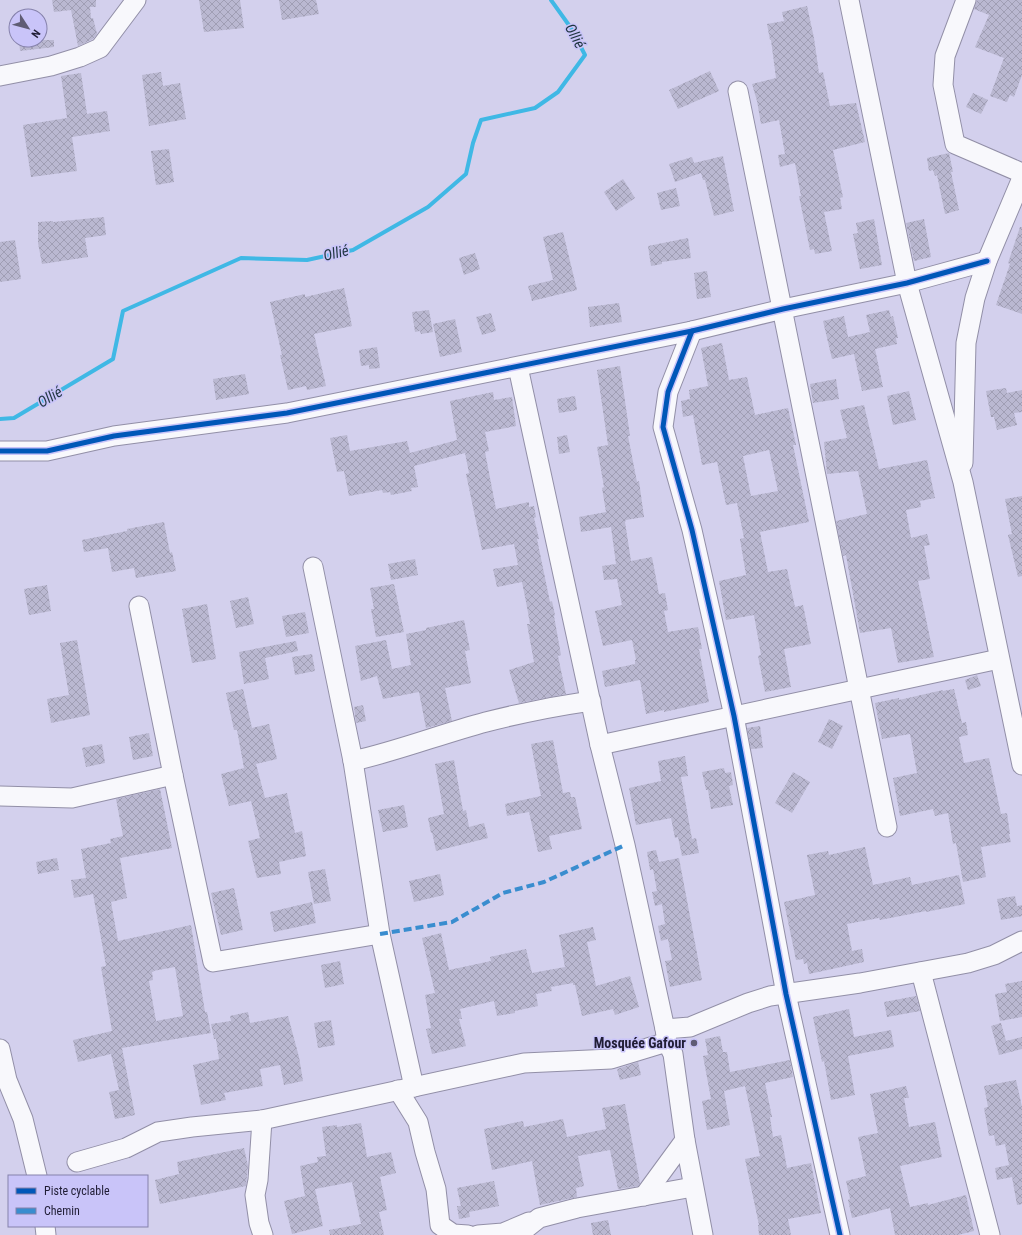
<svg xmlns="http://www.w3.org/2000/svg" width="1022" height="1235" viewBox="0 0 1022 1235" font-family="'Roboto Condensed',sans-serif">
<defs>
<pattern id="building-cross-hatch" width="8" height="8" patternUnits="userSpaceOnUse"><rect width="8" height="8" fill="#bab8d1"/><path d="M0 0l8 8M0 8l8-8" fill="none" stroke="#a09eb4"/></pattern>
</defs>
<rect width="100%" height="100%" fill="#d3d0ed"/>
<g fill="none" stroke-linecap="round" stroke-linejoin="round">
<path stroke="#3fb8e5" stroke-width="4" d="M 0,419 L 14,418 L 113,359 L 123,311 L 241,258 L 307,260 L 353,250 L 428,207 L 466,174 L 473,143 L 481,120 L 535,108 L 558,92 L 585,55 L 571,28 L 551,0"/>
</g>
<g fill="url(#building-cross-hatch)" fill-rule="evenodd">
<path d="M 52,0 L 96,0 L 96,7 L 90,7 L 91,18 L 93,18 L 97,34 L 93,39 L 78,46 L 71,10 L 54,12 Z"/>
<path d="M 199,0 L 240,0 L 244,28 L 204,32 Z"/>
<path d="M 279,0 L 316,0 L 319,14 L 282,20 Z"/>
<path d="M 977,0 L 1022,0 L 1022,75 L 1014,97 L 1010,95 L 1007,102 L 990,96 L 1004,58 L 975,47 L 989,15 L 974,9 Z"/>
<path d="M 807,6 L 814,38 L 819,73 L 823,72 L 830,106 L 856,103 L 865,142 L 833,150 L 843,197 L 840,198 L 842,209 L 824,212 L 832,251 L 815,254 L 814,249 L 810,250 L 799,196 L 801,196 L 795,163 L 780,167 L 778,155 L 785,154 L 779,120 L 761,124 L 757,101 L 752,84 L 776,78 L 771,40 L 770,40 L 767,24 L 784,21 L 782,12 Z"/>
<path d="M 19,40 L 54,40 L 54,47 L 20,51 Z"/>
<path d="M 710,71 L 719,91 L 678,109 L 669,90 Z"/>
<path d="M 161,72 L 163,86 L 180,83 L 186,119 L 149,126 L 142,75 Z"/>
<path d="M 81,73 L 87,114 L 107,111 L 110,131 L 72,137 L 77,171 L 31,177 L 23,125 L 67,118 L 61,76 Z"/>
<path d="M 973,93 L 988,100 L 981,114 L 966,107 Z"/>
<path d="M 169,149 L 174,182 L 156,185 L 151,151 Z"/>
<path d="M 949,153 L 953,172 L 951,172 L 959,210 L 945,214 L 937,175 L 935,176 L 933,170 L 929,171 L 927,158 Z"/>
<path d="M 723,156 L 734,211 L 714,216 L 705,180 L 703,180 L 701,173 L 675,182 L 669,164 L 692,157 L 694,163 Z"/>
<path d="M 623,179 L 635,198 L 616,211 L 604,192 Z"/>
<path d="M 676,188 L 680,206 L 661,210 L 657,193 Z"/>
<path d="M 104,217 L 106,235 L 85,238 L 88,257 L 42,264 L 38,243 L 38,222 L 53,221 L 53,222 Z"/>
<path d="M 874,219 L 882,265 L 860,269 L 853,234 L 858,233 L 856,223 Z"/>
<path d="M 924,219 L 931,257 L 914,261 L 906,223 Z"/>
<path d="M 1020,227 L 1022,227 L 1022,314 L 996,305 L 1010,264 L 1008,263 Z"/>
<path d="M 563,232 L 577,290 L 532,301 L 528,286 L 553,280 L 543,237 Z"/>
<path d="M 688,238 L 691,258 L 662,262 L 662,264 L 651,266 L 648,246 Z"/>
<path d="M 15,240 L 21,279 L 0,282 L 0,242 Z"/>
<path d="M 475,253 L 480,269 L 464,275 L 459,258 Z"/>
<path d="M 707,271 L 711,297 L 697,299 L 694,273 Z"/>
<path d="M 344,288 L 352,326 L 314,334 L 326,386 L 307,390 L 306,386 L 288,390 L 280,355 L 282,355 L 270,302 L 305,294 L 305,297 Z"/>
<path d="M 619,303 L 622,322 L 590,327 L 588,307 Z"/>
<path d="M 429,310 L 433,332 L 421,334 L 420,331 L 415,332 L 412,312 Z"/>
<path d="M 889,310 L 891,317 L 893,316 L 898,338 L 896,338 L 897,344 L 875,349 L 883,387 L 862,391 L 854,354 L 832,359 L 823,321 L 844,316 L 848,337 L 870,332 L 866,315 Z"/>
<path d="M 491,313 L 496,331 L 482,335 L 476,317 Z"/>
<path d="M 455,319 L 462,352 L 440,357 L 433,324 Z"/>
<path d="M 722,343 L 729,380 L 747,377 L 755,415 L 788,408 L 796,445 L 793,445 L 809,522 L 760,532 L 768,572 L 787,569 L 795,607 L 803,605 L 811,644 L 784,649 L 791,687 L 765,692 L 758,656 L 761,655 L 754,615 L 726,620 L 719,581 L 746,575 L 740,539 L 744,538 L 737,503 L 726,505 L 717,462 L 702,465 L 693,415 L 683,417 L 681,401 L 690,399 L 689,390 L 708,386 L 701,348 ZM 769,450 L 778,491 L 751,496 L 743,456 Z"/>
<path d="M 377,347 L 380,368 L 369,369 L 369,365 L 361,366 L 359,350 Z"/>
<path d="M 620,366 L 630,436 L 628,436 L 637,482 L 639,481 L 644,517 L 626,520 L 625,522 L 631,561 L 652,557 L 659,594 L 665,593 L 668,610 L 664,611 L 668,632 L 698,627 L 702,649 L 699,649 L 709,702 L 664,712 L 664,710 L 646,714 L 640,680 L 605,687 L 602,671 L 635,664 L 635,660 L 636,660 L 632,640 L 603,646 L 595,611 L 622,605 L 617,579 L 604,580 L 602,566 L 616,564 L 611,527 L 581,532 L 579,517 L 606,512 L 602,488 L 604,487 L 597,447 L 608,445 L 597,370 Z"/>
<path d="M 245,374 L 249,394 L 216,400 L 213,379 Z"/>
<path d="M 836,379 L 839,399 L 813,403 L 810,384 Z"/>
<path d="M 1006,388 L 1007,393 L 1022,390 L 1022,412 L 1014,413 L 1017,425 L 997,430 L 994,417 L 991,417 L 986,391 Z"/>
<path d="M 909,391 L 916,420 L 893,425 L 887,396 Z"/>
<path d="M 493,392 L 494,400 L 512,397 L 516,426 L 485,432 L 489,451 L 485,452 L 496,509 L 529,502 L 529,507 L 534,506 L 536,517 L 534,518 L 539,539 L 537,539 L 550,602 L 552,601 L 555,615 L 554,616 L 561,655 L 558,656 L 566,694 L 519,703 L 509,670 L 534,662 L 527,624 L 530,624 L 527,607 L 522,582 L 497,587 L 493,569 L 518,565 L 514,544 L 482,550 L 466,474 L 469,473 L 465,453 L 414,466 L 418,487 L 411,488 L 412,491 L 391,495 L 390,492 L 383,493 L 382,490 L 349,496 L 344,471 L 337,472 L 330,438 L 347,435 L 350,451 L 407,441 L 410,453 L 457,440 L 450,401 Z"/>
<path d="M 575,396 L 577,410 L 559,413 L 557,399 Z"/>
<path d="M 864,405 L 879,469 L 927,460 L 935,498 L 920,501 L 921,507 L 906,510 L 911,538 L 927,534 L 930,545 L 924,546 L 930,579 L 918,581 L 934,657 L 898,663 L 891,628 L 860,633 L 846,555 L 843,556 L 836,521 L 867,514 L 858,471 L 827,474 L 824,442 L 847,438 L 840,410 Z"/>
<path d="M 567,435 L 570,452 L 559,454 L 557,437 Z"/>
<path d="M 1022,496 L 1022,576 L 1018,577 L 1008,535 L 1012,534 L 1005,499 Z"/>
<path d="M 164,522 L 170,553 L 172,552 L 176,571 L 136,578 L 134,568 L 112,572 L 108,548 L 84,552 L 82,540 L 127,531 L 127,529 Z"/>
<path d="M 415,559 L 418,575 L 391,580 L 388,564 Z"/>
<path d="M 394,584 L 404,632 L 376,637 L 371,609 L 374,609 L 370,588 Z"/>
<path d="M 47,585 L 51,611 L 29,615 L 24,589 Z"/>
<path d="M 248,597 L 254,624 L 236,628 L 230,601 Z"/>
<path d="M 207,604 L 216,659 L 192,663 L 182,609 Z"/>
<path d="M 305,612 L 309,633 L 286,637 L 282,616 Z"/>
<path d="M 464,620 L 470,650 L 465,651 L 471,683 L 445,688 L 452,721 L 426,728 L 419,692 L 383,699 L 377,676 L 361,681 L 355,646 L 386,640 L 392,669 L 411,665 L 406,634 L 426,630 L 426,628 Z"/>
<path d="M 77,640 L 90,715 L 51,723 L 47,699 L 69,695 L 60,643 Z"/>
<path d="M 296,641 L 298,651 L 265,658 L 269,679 L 244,684 L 239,652 Z"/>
<path d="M 312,654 L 315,671 L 295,675 L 292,657 Z"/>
<path d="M 977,675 L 981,686 L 968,690 L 965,680 Z"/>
<path d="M 243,689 L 252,728 L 269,724 L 277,759 L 256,764 L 265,798 L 287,793 L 295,833 L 302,831 L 306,856 L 279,862 L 281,874 L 257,878 L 248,841 L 260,838 L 251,801 L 229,806 L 221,774 L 244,768 L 237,730 L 234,730 L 226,693 Z"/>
<path d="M 954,689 L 962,723 L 966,722 L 968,735 L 959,737 L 964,763 L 989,758 L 1001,814 L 1007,813 L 1010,834 L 1009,834 L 1011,842 L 981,847 L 986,877 L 963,882 L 956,843 L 953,844 L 948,813 L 935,816 L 933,809 L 900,816 L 893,778 L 917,773 L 910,734 L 882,739 L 875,703 L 899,698 L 899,700 L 943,690 L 943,691 Z"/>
<path d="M 363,705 L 366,721 L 356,723 L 354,707 Z"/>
<path d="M 829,719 L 843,726 L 832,749 L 818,742 Z"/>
<path d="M 760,726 L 763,748 L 751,749 L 747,728 Z"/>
<path d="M 149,733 L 153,756 L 133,760 L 129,737 Z"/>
<path d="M 553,740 L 563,793 L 570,792 L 571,797 L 575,797 L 582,829 L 549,836 L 552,849 L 538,852 L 529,812 L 507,816 L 505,804 L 541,796 L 531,744 Z"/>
<path d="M 102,744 L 105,763 L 86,767 L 82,748 Z"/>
<path d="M 685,756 L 688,776 L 681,777 L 692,839 L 696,838 L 699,853 L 682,856 L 678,837 L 675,838 L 671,818 L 636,825 L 629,788 L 661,781 L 658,761 Z"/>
<path d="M 454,760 L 463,811 L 466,810 L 469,827 L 484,823 L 488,838 L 436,851 L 432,832 L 431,833 L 428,818 L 444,814 L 435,764 Z"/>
<path d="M 724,768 L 725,773 L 731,772 L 733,785 L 729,786 L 733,805 L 711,809 L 708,790 L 706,790 L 702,772 Z"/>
<path d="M 793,772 L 810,782 L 792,813 L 775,803 Z"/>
<path d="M 160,789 L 172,848 L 120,858 L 127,898 L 111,902 L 118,941 L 191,925 L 205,1012 L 207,1012 L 211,1033 L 122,1048 L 135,1115 L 115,1119 L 109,1092 L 119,1090 L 111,1054 L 78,1062 L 73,1040 L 112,1031 L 101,967 L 106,966 L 93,894 L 74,898 L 71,880 L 86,878 L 81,849 L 111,843 L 110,839 L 123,836 L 116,799 ZM 175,967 L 183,1016 L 156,1021 L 149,981 L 153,980 L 152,972 L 154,972 L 153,971 Z"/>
<path d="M 404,805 L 408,827 L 383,832 L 378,810 Z"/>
<path d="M 865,847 L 873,885 L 910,877 L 912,885 L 959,875 L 965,904 L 926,912 L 926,911 L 880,920 L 879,918 L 847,924 L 852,951 L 862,949 L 864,962 L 809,974 L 807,963 L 804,964 L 803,959 L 796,960 L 784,902 L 815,895 L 807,855 L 828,851 L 829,855 Z"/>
<path d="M 656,850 L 659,862 L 679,858 L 702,980 L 670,987 L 665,961 L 672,960 L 668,939 L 661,941 L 658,926 L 665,924 L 662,904 L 655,906 L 652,892 L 657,891 L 653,869 L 650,870 L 647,852 Z"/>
<path d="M 57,858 L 59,870 L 38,874 L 36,862 Z"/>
<path d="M 325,869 L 331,901 L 314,904 L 308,872 Z"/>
<path d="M 440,874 L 444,895 L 414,902 L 409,881 Z"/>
<path d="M 234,888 L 243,930 L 221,935 L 211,893 Z"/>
<path d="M 1015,896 L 1017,906 L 1022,905 L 1022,916 L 1001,920 L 997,899 Z"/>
<path d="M 312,902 L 316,923 L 274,932 L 270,912 Z"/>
<path d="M 593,927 L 596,940 L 587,942 L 596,986 L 630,976 L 639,1007 L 615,1015 L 613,1009 L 582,1016 L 575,985 L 573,985 L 573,983 L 551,987 L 552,991 L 536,994 L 538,1006 L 515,1011 L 515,1013 L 497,1016 L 494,1001 L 460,1009 L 462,1019 L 459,1019 L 466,1046 L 432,1054 L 426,1029 L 431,1028 L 425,995 L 435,993 L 422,938 L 441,933 L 449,970 L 491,961 L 490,957 L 526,949 L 532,973 L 565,967 L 559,935 Z"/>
<path d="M 340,961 L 344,984 L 325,988 L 321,965 Z"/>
<path d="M 1022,981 L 1022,1017 L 1000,1021 L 995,994 L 1007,992 L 1005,984 Z"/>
<path d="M 916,996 L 920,1011 L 887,1017 L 884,1002 Z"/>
<path d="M 849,1009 L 854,1037 L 891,1030 L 894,1047 L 848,1056 L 855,1095 L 831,1100 L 824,1061 L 822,1062 L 813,1017 Z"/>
<path d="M 248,1012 L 250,1023 L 288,1016 L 299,1057 L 303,1081 L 284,1085 L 280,1065 L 260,1069 L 263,1086 L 224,1093 L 226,1100 L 201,1105 L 193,1065 L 219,1059 L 216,1039 L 214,1039 L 211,1024 L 231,1021 L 230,1016 Z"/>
<path d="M 331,1020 L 335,1045 L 318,1048 L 314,1023 Z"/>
<path d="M 1001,1023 L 1006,1041 L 1022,1037 L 1022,1049 L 999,1055 L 991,1026 Z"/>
<path d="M 720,1036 L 723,1052 L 727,1052 L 730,1072 L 790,1060 L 793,1077 L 765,1083 L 772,1117 L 770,1117 L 773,1137 L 781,1135 L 787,1168 L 811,1163 L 821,1213 L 788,1219 L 791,1235 L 759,1235 L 758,1225 L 759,1225 L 745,1159 L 760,1156 L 745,1086 L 724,1091 L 730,1125 L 707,1130 L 702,1101 L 711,1099 L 703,1056 L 708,1055 L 705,1039 Z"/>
<path d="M 638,1062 L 641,1075 L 620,1080 L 617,1069 Z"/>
<path d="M 1016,1080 L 1022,1107 L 1022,1204 L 1017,1205 L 1012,1177 L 997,1180 L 995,1168 L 1009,1165 L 1005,1144 L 996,1146 L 994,1135 L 989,1136 L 984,1108 L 988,1107 L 984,1086 Z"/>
<path d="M 906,1086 L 909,1098 L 904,1098 L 909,1127 L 935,1122 L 942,1157 L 900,1166 L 910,1207 L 928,1203 L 928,1205 L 966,1195 L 974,1231 L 958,1235 L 895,1235 L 890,1208 L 852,1218 L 848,1200 L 850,1199 L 846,1181 L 866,1176 L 858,1137 L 878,1133 L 870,1094 Z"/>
<path d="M 625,1104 L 640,1183 L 638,1186 L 618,1189 L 610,1150 L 578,1156 L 584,1186 L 576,1188 L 577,1197 L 540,1205 L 532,1161 L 492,1170 L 484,1129 L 523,1121 L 524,1127 L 563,1119 L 567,1137 L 606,1129 L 602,1108 Z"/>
<path d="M 361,1123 L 367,1157 L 391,1152 L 396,1173 L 380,1177 L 387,1210 L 379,1212 L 384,1235 L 330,1235 L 329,1230 L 361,1224 L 352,1182 L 315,1189 L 323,1226 L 292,1234 L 284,1201 L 305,1196 L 300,1166 L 318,1162 L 317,1157 L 326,1156 L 322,1127 L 337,1125 L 337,1127 Z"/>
<path d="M 244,1148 L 248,1166 L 246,1186 L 160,1204 L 155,1180 L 179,1174 L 177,1162 Z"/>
<path d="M 494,1181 L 499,1206 L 469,1212 L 470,1217 L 459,1219 L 457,1206 L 461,1206 L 457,1188 Z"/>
<path d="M 608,1220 L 611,1235 L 593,1235 L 591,1223 Z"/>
</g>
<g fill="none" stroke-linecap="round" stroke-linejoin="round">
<defs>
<g id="minor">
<path d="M 849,0 L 907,283 L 963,482 L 1022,765"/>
<path d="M 966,0 L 945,56 L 943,85 L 955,144 L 1022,173"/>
<path d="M 0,76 L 51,66 L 80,57 L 100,48 L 136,0"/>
<path d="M 738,91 L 887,827"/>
<path d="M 692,331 L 668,392 L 663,427 L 692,530 L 734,716 L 786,994 L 840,1235"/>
<path d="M 518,367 L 600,745 L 625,845 L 665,1029 L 667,1042"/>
<path d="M 0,451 L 47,451 L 114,436 L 287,413 L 692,331 L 783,309 L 907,283 L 987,261"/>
<path d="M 963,463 L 966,343 L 975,298 L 987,261 L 1022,178"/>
<path d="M 313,567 L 353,761 L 380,934 L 414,1087"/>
<path d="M 139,606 L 173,775 L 213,962 L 380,934"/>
<path d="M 600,745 L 999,659"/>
<path d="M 353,761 C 398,751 441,734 486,722 C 521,713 556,706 591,701"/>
<path d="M 0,796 L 72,798 L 173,775"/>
<path d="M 921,972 L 990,1235"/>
<path d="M 665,1029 L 690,1027 L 748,1003 L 770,996 L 860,983 L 968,963 L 994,955 L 1022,941"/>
<path d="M 0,1049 L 7,1080 L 23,1119 L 37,1176"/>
<path d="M 398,1090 L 418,1122 L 425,1152 L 436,1189 L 440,1225 L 453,1234 L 468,1235"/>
<path d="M 262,1120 L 258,1180 L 255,1195 L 259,1223 L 263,1235"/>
<path d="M 77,1162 L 126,1148 L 158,1132 L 192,1127 L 262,1120 L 524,1063 L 611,1059 L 667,1042 L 673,1054 L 685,1140 L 703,1235"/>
<path d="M 644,1196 L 685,1140"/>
<path d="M 45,1226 L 46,1235"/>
<path d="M 478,1235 L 503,1233 L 529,1222"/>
<path d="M 518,1235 L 539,1218 L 577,1208 L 693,1187"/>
</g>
</defs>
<use href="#minor" stroke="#928fa7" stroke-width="21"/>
<use href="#minor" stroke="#f8f8fc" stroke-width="19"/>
<path stroke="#398dcf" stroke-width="4" stroke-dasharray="8 4" stroke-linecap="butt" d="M 380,934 L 452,922 L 503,893 L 544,882 L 625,845"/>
<defs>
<g id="cycleway">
<path d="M 692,331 L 668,392 L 663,427 L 692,530 L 734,716 L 786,994 L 840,1235"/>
<path d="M 0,451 L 47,451 L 114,436 L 287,413 L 692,331 L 783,309 L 907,283 L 987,261"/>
</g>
</defs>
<use href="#cycleway" stroke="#c9c4f9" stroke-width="8"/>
<use href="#cycleway" stroke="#0057b8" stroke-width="5"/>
</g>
<circle fill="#5f5c75" stroke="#c9c4f9" stroke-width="1.5" cx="694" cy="1043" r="4"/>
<g text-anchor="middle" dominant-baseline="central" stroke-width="3" stroke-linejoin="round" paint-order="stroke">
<g font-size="14" font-weight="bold" fill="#201d35" stroke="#c9c4f9" text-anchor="end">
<text x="686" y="1043">Mosquée Gafour</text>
</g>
<g font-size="15" font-style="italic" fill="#1f3540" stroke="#c9c4f9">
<text transform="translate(575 36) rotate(61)">Ollié</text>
<text transform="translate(336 253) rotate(-14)">Ollié</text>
<text transform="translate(50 397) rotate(-31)">Ollié</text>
</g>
</g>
<rect x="8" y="1175" width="140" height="52" fill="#c9c4f9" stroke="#8581ab"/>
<rect x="16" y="1188" width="20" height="6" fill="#0057b8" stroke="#8581ab"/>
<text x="44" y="1195" font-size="12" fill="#201d35">Piste cyclable</text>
<rect x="16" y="1208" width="20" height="6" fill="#398dcf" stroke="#8581ab"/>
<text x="44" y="1215" font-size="12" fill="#201d35">Chemin</text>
<g transform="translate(28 28) rotate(126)"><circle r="19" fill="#c9c4f9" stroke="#8581ab"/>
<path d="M0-3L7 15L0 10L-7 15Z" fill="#5f5c75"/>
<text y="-6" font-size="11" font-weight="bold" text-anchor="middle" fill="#201d35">N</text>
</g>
</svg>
